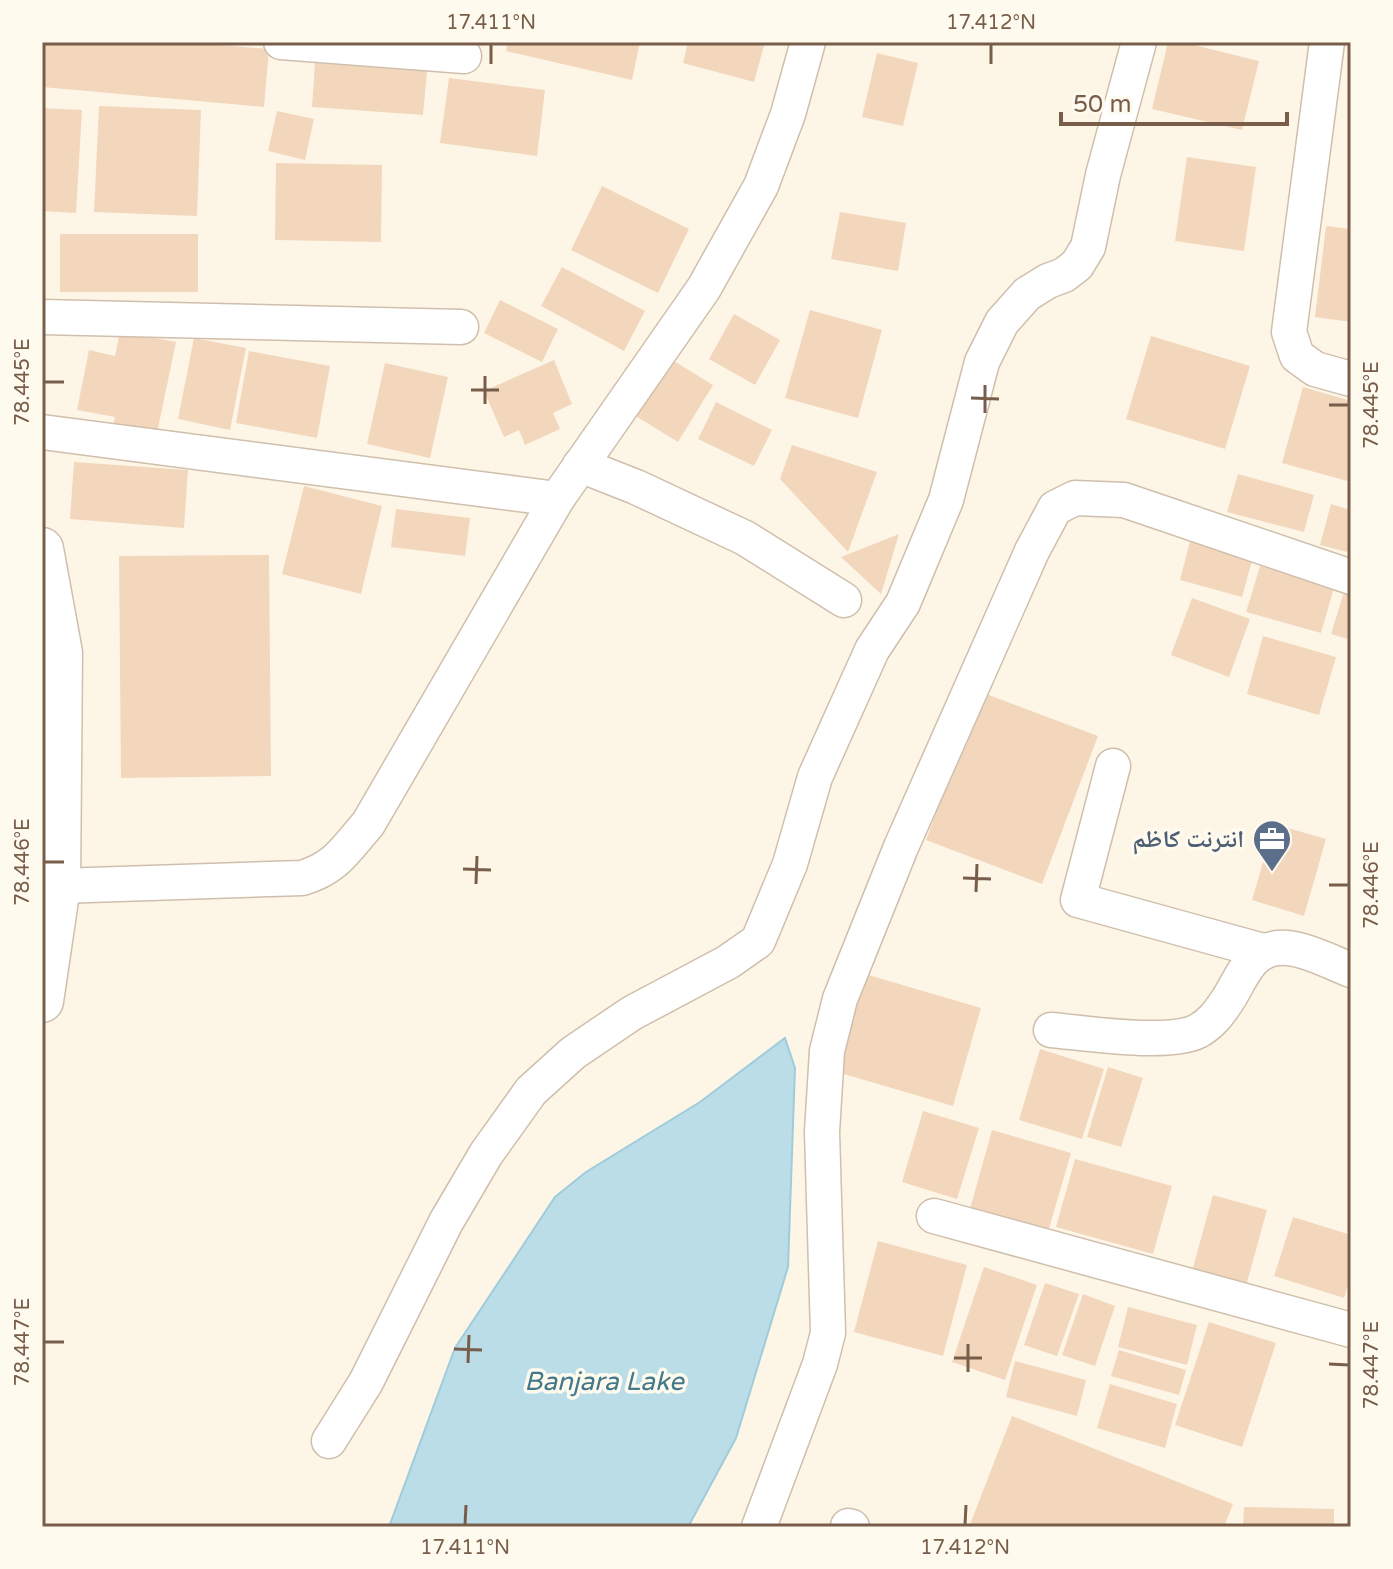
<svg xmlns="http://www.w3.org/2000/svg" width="1393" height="1569" viewBox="0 0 1393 1569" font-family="'Varela Round','Noto Naskh Arabic',sans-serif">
<rect width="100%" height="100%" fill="#fdf6e7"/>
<path fill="#badde8" stroke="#a0ccda" stroke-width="2" d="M 785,1038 L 795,1068 L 788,1267 L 736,1438 L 688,1527 L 389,1527 L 455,1348 L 555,1197 L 586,1172 L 700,1102 Z"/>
<g fill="#f3d7bd">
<path d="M 42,42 L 188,42 L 269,49 L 264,107 L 42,87 Z"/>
<path d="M 508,42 L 640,42 L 632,80 L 506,51 Z"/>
<path d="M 688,42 L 765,42 L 754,82 L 683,63 Z"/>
<path d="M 1168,42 L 1182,42 L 1259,61 L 1242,130 L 1152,109 Z"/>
<path d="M 877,53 L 918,63 L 903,126 L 862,117 Z"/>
<path d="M 315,63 L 427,71 L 423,115 L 312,107 Z"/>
<path d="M 449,78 L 545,90 L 537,156 L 440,143 Z"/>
<path d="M 99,106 L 201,110 L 197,216 L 94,212 Z"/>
<path d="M 42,108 L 82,110 L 76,213 L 42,211 Z"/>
<path d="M 277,111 L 314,119 L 305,160 L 268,151 Z"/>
<path d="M 1187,157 L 1256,167 L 1244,251 L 1175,241 Z"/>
<path d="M 276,163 L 382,165 L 381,242 L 275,240 Z"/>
<path d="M 602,186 L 689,229 L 658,293 L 571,250 Z"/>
<path d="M 840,212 L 906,223 L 898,271 L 831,259 Z"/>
<path d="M 1326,226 L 1351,229 L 1351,322 L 1315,317 Z"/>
<rect x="60" y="234" width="138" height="58"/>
<path d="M 562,267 L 645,311 L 624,351 L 541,306 Z"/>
<path d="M 500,300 L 558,329 L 542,362 L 484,333 Z"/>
<path d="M 810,310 L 882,330 L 858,418 L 785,398 Z"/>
<path d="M 734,314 L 780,340 L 755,385 L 709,359 Z"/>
<path d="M 120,331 L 176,342 L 156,438 L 112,429 L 115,417 L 77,410 L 89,350 L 115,356 Z"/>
<path d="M 1151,336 L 1250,366 L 1225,449 L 1126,419 Z"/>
<path d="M 194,338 L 246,348 L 230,430 L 178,419 Z"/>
<path d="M 249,351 L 330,366 L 317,438 L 236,423 Z"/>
<path d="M 669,358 L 713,385 L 678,442 L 634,415 Z"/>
<path d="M 554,360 L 572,404 L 553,413 L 560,429 L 525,445 L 519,430 L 504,437 L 484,391 Z"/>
<path d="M 385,363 L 448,377 L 430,458 L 367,444 Z"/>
<path d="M 1303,387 L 1351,401 L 1351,482 L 1282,463 Z"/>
<path d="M 716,402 L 772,430 L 754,466 L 698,439 Z"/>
<path d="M 792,445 L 877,472 L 848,552 L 780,479 Z"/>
<path d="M 74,462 L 188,470 L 184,528 L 70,519 Z"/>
<path d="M 1238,474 L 1314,495 L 1304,532 L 1227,512 Z"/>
<path d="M 304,486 L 382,506 L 361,594 L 282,574 Z"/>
<path d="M 1331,504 L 1351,510 L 1351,553 L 1320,545 Z"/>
<path d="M 396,509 L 470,518 L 465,556 L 391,547 Z"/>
<path d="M 899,534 L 881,594 L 841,557 Z"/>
<path d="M 1190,541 L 1253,557 L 1242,597 L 1180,580 Z"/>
<path d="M 269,555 L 271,776 L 121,778 L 119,556 Z"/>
<path d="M 1261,563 L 1335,584 L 1321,633 L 1246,612 Z"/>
<path d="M 1344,592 L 1351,594 L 1351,640 L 1331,634 Z"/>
<path d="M 1192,598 L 1250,619 L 1229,677 L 1171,655 Z"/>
<path d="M 1263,636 L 1336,657 L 1319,715 L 1247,694 Z"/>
<path d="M 981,692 L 1098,736 L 1042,884 L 926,840 Z"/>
<path d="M 1274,824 L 1326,839 L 1304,916 L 1252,900 Z"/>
<path d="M 865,974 L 981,1008 L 953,1106 L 837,1072 Z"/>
<path d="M 1040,1049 L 1104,1069 L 1082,1139 L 1019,1120 Z"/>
<path d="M 1108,1067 L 1143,1078 L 1121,1147 L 1087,1137 Z"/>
<path d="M 923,1111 L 979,1128 L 957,1199 L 902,1182 Z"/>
<path d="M 992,1130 L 1071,1153 L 1048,1232 L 970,1209 Z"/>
<path d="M 1075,1159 L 1172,1186 L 1153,1254 L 1056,1227 Z"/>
<path d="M 1213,1195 L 1267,1210 L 1246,1286 L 1192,1271 Z"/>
<path d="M 1293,1217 L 1351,1235 L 1351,1275 L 1344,1298 L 1274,1276 Z"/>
<path d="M 878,1241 L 967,1265 L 943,1356 L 854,1332 Z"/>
<path d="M 984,1267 L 1037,1285 L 1005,1380 L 952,1362 Z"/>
<path d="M 1045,1283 L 1079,1294 L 1057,1356 L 1024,1345 Z"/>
<path d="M 1083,1294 L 1115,1306 L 1095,1366 L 1062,1355 Z"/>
<path d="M 1128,1307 L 1197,1325 L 1187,1365 L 1118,1347 Z"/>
<path d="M 1209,1322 L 1276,1343 L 1242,1447 L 1175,1425 Z"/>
<path d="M 1119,1350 L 1186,1370 L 1179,1395 L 1111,1376 Z"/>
<path d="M 1015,1361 L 1086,1380 L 1077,1416 L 1006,1397 Z"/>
<path d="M 1110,1384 L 1177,1404 L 1165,1448 L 1097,1428 Z"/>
<path d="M 1012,1416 L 1233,1504 L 1224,1527 L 969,1527 Z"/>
<path d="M 1244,1507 L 1334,1509 L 1334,1527 L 1243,1527 Z"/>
</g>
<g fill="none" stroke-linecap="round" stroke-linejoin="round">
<defs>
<g id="minor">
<path d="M 281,42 L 464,56"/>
<path d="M 1327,42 L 1289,332 L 1297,356 L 1315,369 L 1351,379"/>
<path d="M 42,317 L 461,327"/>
<path d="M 42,432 L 557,499"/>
<path d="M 580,465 L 636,487 L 745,538 L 844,600"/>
<path d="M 1113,766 L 1078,900 L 1263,951"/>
<path d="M 59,886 L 302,878 C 336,868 345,850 368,824 L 557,499 L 704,288 L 761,186 L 788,114 L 808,42"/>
<path d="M 1051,1030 C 1085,1033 1169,1046 1198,1031 C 1212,1023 1219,1013 1227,1001 C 1236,988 1243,969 1254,959 C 1281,933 1322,959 1351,970"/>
<path d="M 934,1216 L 1351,1330"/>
<path d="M 329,1441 L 366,1382 L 446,1222 L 486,1154 L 531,1091 L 573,1053 L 632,1013 L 728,962 L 758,941 L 790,864 L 815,777 L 872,650 L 903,603 L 946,500 L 982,362 L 1002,322 L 1027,294 L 1048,281 L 1064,275 L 1077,265 L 1088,247 L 1103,175 L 1139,42"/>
<path d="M 848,1526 L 852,1527"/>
<path d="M 759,1527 L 820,1364 L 828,1333 L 822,1132 L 827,1051 L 840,999 L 901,847 L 1032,551 L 1055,508 L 1075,498 L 1124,500 L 1351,577"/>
</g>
<path id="tertiary" d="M 42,549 L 61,653 L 59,886 L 42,1001"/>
</defs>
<use href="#minor" stroke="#cfbfac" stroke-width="37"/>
<use href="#tertiary" stroke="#cfbfac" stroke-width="45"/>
<use href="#minor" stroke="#fff" stroke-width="34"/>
<use href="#tertiary" stroke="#fff" stroke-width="42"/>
</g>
<path fill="none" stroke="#785e4a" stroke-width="3" d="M 491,64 L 491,44M 991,64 L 991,44M 44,382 L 64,382M 471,390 L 499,390M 971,398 L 999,399M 485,404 L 485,376M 1329,405 L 1349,405M 985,413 L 985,385M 44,862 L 64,862M 463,869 L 491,870M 963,878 L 991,879M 476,884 L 477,856M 1329,885 L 1349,885M 976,892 L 977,864M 44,1342 L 64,1342M 454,1349 L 482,1350M 954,1358 L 982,1358M 468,1363 L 469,1335M 1329,1364 L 1349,1365M 968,1372 L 968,1344M 465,1525 L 466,1505M 965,1525 L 966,1505"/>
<defs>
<symbol id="office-pin" viewBox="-11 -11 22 30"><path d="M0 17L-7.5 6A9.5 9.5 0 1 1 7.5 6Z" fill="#5c6f8a" stroke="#fffaee"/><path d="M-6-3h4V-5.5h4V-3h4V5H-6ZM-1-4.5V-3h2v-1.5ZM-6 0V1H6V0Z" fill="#fff"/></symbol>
</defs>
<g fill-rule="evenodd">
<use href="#office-pin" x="1250" y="817" width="44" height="60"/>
</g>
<g text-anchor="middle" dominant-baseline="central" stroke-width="7" stroke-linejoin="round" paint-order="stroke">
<g font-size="24" font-weight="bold" fill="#4e5e75" stroke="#fffaee" text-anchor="end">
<text x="1244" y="839">انترنت كاظم</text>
</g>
<g font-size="26" font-style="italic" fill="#427a8b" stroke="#fffaee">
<text x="604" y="1381">Banjara Lake</text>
</g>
</g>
<rect width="1393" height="1569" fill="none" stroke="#fffaee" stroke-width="88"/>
<path d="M1061 112v12h226v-12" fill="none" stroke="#785e4a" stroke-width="4"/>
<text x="1073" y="112" font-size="24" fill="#785e4a" stroke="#fffaee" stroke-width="6" paint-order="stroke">50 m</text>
<rect x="44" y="44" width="1305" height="1481" fill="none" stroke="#785e4a" stroke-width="3"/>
<g font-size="20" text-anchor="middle" fill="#785e4a">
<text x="491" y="29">17.411°N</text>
<text x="991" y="29">17.412°N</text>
<text transform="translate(22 382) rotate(-90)" y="7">78.445°E</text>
<text transform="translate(1371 405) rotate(-90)" y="7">78.445°E</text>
<text transform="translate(22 862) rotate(-90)" y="7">78.446°E</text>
<text transform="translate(1371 885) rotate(-90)" y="7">78.446°E</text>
<text transform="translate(22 1342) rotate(-90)" y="7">78.447°E</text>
<text transform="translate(1371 1365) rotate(-90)" y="7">78.447°E</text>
<text x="465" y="1554">17.411°N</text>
<text x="965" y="1554">17.412°N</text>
</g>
</svg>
